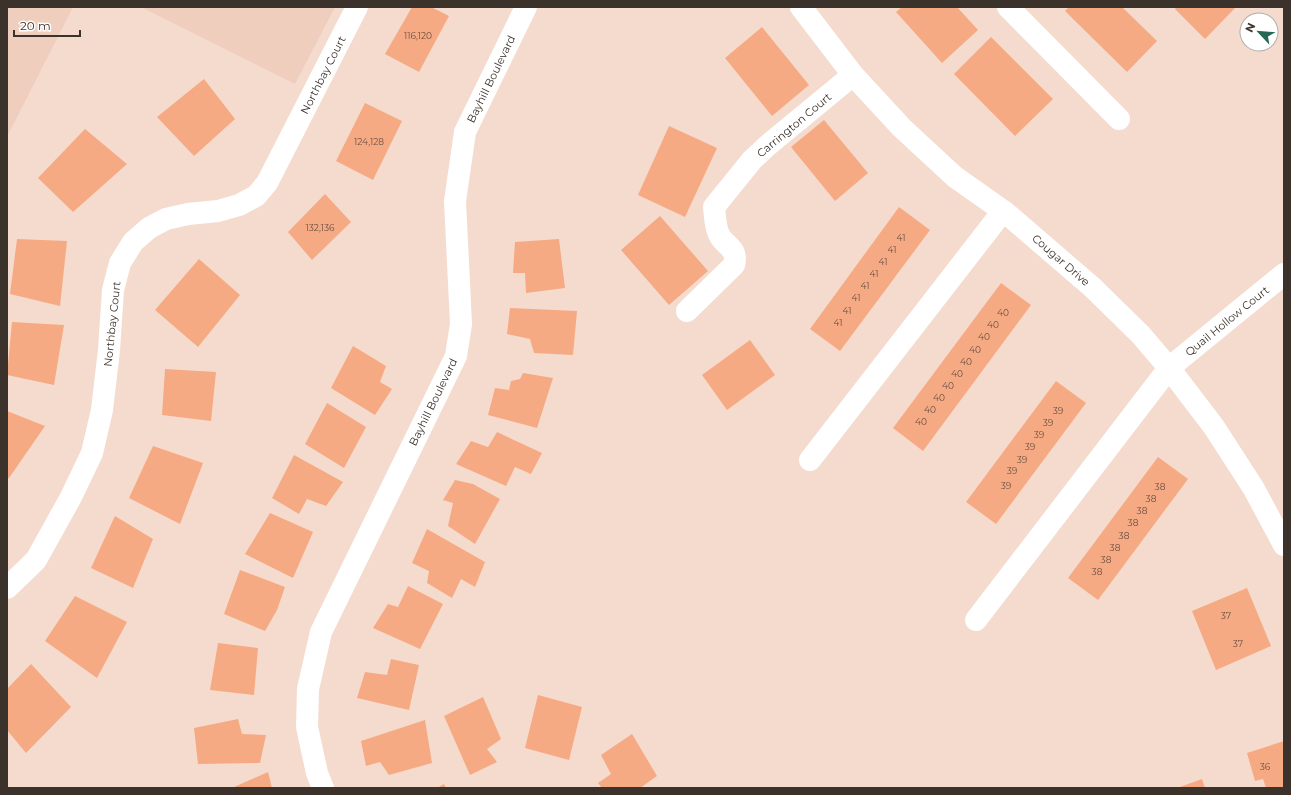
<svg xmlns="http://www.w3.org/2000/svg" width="1291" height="795" viewBox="0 0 1291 795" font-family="Montserrat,sans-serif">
<rect width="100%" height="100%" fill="#f5dbce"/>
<g fill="#efcebd">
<path d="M 7,7 L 73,7 L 7,137 Z"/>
<path d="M 141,7 L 335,7 L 295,84 Z"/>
</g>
<g fill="#f6aa83">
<path d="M 412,7 L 431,7 L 449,16 L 419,72 L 385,54 Z"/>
<path d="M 902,7 L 957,7 L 978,30 L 942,63 L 896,12 Z"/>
<path d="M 1069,7 L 1122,7 L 1157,41 L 1127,72 L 1065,11 Z"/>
<path d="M 1177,7 L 1236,7 L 1205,39 L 1175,9 Z"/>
<path d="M 762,27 L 809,85 L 772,116 L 725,58 Z"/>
<path d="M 991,37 L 1053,99 L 1015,136 L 954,74 Z"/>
<path d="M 204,79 L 235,119 L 194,156 L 157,117 Z"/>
<path d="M 365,103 L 402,121 L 373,180 L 336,161 Z"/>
<path d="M 824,120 L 868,173 L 835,201 L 791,147 Z"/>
<path d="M 669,126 L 717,148 L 685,217 L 638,195 Z"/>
<path d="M 85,129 L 127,164 L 73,212 L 38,178 Z"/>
<path d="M 325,194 L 351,222 L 312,260 L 288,232 Z"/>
<path d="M 899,207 L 930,230 L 840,351 L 810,329 Z"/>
<path d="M 660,216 L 708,271 L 669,305 L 621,250 Z"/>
<path d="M 17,239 L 67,241 L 60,306 L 10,294 Z"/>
<path d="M 559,239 L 565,288 L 526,293 L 525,273 L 513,273 L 515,242 Z"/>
<path d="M 199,259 L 240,295 L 198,347 L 155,310 Z"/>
<path d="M 1001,283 L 1031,305 L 923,451 L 893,428 Z"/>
<path d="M 510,308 L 577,311 L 573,355 L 534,353 L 530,339 L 507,334 Z"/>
<path d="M 12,322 L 64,325 L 54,385 L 7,375 Z"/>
<path d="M 750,340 L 775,375 L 727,410 L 702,375 Z"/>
<path d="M 353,346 L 386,366 L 380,382 L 392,389 L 375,415 L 331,388 Z"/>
<path d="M 165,369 L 216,372 L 211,421 L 162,415 Z"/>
<path d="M 523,373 L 553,378 L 537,428 L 488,415 L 495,388 L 509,390 L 511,381 L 520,379 Z"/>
<path d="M 1056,381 L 1086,403 L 996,524 L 966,502 Z"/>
<path d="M 327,403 L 366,427 L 344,468 L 305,444 Z"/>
<path d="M 7,411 L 45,426 L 9,478 L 7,478 Z"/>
<path d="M 497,432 L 542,453 L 531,474 L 515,467 L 506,486 L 456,464 L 471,441 L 488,447 Z"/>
<path d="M 153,446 L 203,463 L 180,524 L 129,498 Z"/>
<path d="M 294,455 L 343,482 L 326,506 L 307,499 L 299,514 L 272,498 Z"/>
<path d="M 1158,457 L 1188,479 L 1098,600 L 1068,578 Z"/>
<path d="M 455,480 L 473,484 L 500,499 L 475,544 L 448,526 L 453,503 L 443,500 Z"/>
<path d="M 270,513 L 313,532 L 293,578 L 245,554 Z"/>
<path d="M 115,516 L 153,539 L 133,588 L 91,568 Z"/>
<path d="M 427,529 L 485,562 L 475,587 L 461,579 L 452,598 L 427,583 L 429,571 L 412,563 Z"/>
<path d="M 240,570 L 285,587 L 277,610 L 265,631 L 224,614 Z"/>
<path d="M 408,586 L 443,604 L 420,649 L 373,628 L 388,604 L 398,607 Z"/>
<path d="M 1247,588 L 1271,646 L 1216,670 L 1192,611 Z"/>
<path d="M 75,596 L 127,622 L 97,678 L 45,641 Z"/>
<path d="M 218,643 L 258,648 L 254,695 L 210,690 Z"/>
<path d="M 391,659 L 419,665 L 409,710 L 357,698 L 365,672 L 387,675 Z"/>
<path d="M 31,664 L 71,707 L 26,753 L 7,730 L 7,689 Z"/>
<path d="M 538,695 L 582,707 L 569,760 L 525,748 Z"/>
<path d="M 483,697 L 501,739 L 487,749 L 497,762 L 470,775 L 444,716 Z"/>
<path d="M 238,719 L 242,734 L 266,735 L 260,763 L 198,764 L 194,728 Z"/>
<path d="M 425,720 L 432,763 L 389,775 L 380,762 L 366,766 L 361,741 Z"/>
<path d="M 632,734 L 657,776 L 640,788 L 602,788 L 598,783 L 611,774 L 601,755 Z"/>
<path d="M 1284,741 L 1284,788 L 1266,788 L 1263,779 L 1255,781 L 1247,753 Z"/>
<path d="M 268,772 L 272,788 L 232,788 Z"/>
<path d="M 1202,779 L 1205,788 L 1177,788 Z"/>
<path d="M 444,784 L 446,788 L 437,788 Z"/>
</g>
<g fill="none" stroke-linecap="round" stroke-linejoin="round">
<g stroke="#fff" stroke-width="22">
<path d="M 801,7 L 853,75 L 902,128 L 955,177 L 1006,213 L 1092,287 L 1141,335 L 1169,368 L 1214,427 L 1254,489 L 1284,545"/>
<path d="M 1008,7 L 1119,119"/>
<path d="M 687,311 L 734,265 C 739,246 722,246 718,232 C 715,225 715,215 714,207 L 752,160 L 767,146 L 853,75"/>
<path d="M 810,460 L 1003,211"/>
<path d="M 7,588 L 36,560 L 71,497 L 92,453 L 102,410 L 109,350 L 113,290 L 120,263 L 133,242 L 149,228 L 166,219 L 188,214 L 218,211 L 239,205 L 256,196 L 267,183 L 357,7"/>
<path d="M 976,620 L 1169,368 L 1284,274"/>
<path d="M 323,788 L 317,773 L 307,727 L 308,689 L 321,632 L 456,356 L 461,324 L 455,201 L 465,132 L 526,7"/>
</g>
</g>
<g text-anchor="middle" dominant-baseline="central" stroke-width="3" stroke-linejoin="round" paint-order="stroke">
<g font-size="9" fill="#6a5042">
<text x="418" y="35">116,120</text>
<text x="369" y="141">124,128</text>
<text x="320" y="227">132,136</text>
<text x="901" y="237">41</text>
<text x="892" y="249">41</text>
<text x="883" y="261">41</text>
<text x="874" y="273">41</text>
<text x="865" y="285">41</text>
<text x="856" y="297">41</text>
<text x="847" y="310">41</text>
<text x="1003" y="312">40</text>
<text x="838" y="322">41</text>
<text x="993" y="324">40</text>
<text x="984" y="336">40</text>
<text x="975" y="349">40</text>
<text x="966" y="361">40</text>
<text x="957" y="373">40</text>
<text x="948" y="385">40</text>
<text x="939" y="397">40</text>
<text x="930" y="409">40</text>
<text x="1058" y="410">39</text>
<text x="921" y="421">40</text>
<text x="1048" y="422">39</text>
<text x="1039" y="434">39</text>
<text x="1030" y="446">39</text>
<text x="1022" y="459">39</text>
<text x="1012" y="470">39</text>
<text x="1006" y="485">39</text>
<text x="1160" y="486">38</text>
<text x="1151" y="498">38</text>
<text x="1142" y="510">38</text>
<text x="1133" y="522">38</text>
<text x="1124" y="535">38</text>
<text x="1115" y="547">38</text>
<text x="1106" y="559">38</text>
<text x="1097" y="571">38</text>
<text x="1226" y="615">37</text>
<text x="1238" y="643">37</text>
<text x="1265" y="766">36</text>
</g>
<g font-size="11" fill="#3c322c" stroke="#fff">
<text transform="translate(323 75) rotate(-63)">Northbay Court</text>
<text transform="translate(491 79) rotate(-64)">Bayhill Boulevard</text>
<text transform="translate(794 125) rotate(-40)">Carrington Court</text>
<text transform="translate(1061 260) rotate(41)">Cougar Drive</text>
<text transform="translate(1227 321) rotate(-39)">Quail Hollow Court</text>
<text transform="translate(112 324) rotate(-84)">Northbay Court</text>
<text transform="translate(433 402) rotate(-64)">Bayhill Boulevard</text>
</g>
</g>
<rect width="1291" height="795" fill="none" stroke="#3c322c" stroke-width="16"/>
<g transform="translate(1259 32) rotate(296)"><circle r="19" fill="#ffffff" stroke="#b1adab"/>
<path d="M0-3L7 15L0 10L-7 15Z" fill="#266755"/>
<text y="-6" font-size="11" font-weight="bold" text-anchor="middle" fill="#3c322c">N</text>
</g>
<path d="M14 30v6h66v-6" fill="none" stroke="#3c322c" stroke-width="2"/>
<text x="20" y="30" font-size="12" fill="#3c322c" stroke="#ffffff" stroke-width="3" paint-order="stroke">20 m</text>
</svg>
